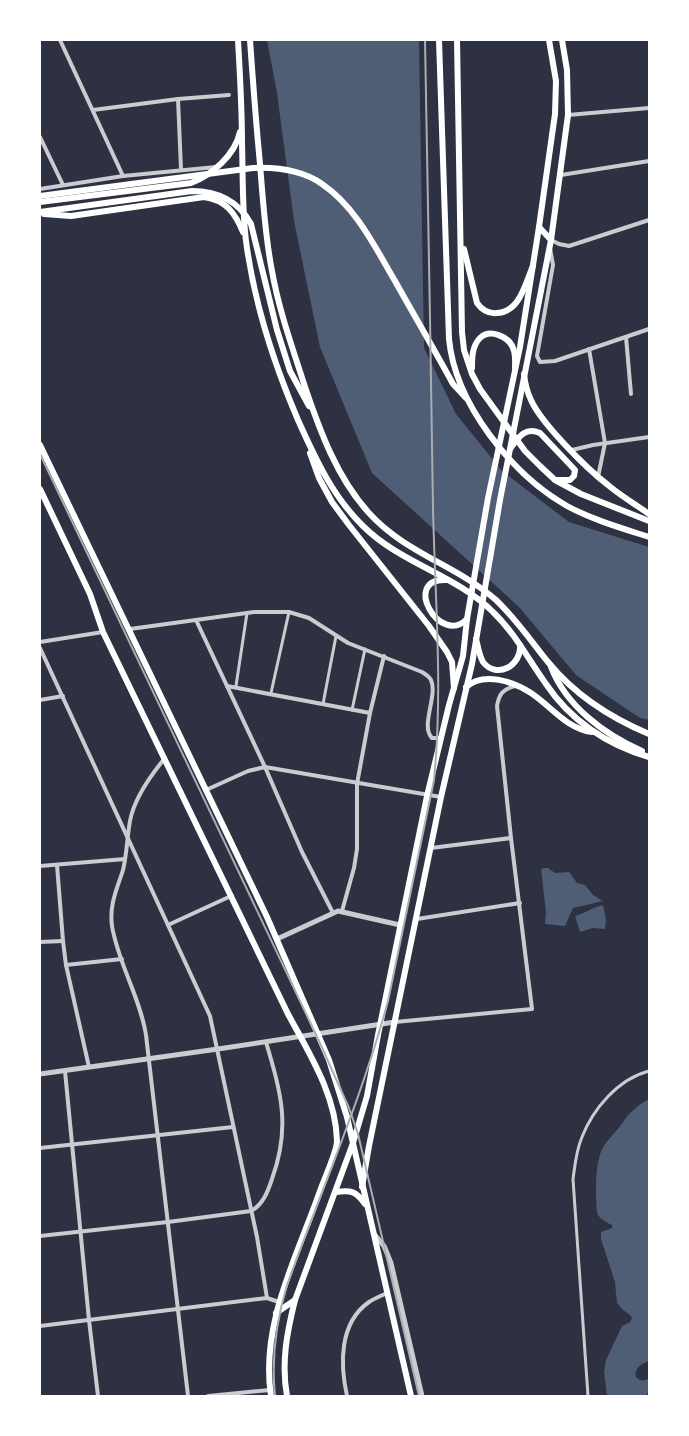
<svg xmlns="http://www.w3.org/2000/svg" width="689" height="1436" viewBox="0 0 689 1436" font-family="Helvetica,sans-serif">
<rect width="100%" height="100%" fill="#2d3142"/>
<g fill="#4f5d75">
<path d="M 267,40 L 419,40 L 424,348 L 456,414 L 502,471 L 569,522 L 649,547 L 649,720 L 640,718 L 576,675 L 519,607 L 372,473 L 320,347 L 294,221 L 277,93 Z"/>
<path d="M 544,868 L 548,868 L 555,873 L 569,872 L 577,883 L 585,885 L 593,895 L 603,901 L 573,908 L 565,926 L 545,924 L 546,912 L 541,869 Z"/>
<path d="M 603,905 L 606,919 L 605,929 L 593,928 L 580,932 L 575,916 C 586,913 593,907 603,905 Z"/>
<path d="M 649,1099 L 649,1361 C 641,1364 634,1368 636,1377 C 640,1381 644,1382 649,1378 L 649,1390 L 646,1396 L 607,1396 L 604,1372 L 606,1360 L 622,1326 L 630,1322 L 632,1318 L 630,1315 L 623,1310 L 617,1303 L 615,1282 L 601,1239 L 601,1232 L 612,1228 L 612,1225 C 594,1216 597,1214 596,1195 C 596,1180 596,1163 602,1149 C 607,1140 615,1133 621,1125 C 629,1113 636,1106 649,1099 Z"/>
</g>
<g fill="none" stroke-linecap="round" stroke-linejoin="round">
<g stroke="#caccd0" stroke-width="3">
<path d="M 236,686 L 247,613"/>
<path d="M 271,693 L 289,612"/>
<path d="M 323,704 L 336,636"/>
<path d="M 352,710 L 365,649"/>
<path d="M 588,1396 L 573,1179 C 575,1165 576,1151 582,1137 C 593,1109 618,1079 649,1071"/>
</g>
<g stroke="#caccd0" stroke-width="4">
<path d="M 60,40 L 123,176"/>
<path d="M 178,99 L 181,169"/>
<path d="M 93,110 L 178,99 L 229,95"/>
<path d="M 568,115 L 649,108"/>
<path d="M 40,137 L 63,185"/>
<path d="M 561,175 L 649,161"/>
<path d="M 40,189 L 123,176 L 216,167"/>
<path d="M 551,240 L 559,244 L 569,246 L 649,220"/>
<path d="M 550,248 L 553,265 L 537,356 L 540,362 L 555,361 L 649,329"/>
<path d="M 626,337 L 631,394"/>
<path d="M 589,349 L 605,443 L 598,477"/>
<path d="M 572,450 L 593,445 L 649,437"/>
<path d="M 196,620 L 265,767 L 302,852 L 333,913"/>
<path d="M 130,629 L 254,612 L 289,612 L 309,618 L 348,643 L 422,672 C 425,674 429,676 431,680 C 438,696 420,726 432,738 L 440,738"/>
<path d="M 40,642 L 103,632"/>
<path d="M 40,648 L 210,1016 L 257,1237 L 267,1298"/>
<path d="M 227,686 L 370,713"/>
<path d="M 40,700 L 63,696"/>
<path d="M 165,758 C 151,775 134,799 130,821 C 127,837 127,854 123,870 C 117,889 109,905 112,926 C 118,963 140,997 146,1035 L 188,1396"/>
<path d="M 206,790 L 248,771 L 265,767 L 441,797"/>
<path d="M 431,848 L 511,838"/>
<path d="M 57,865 L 63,941 L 66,965 L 89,1067"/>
<path d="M 40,866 L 125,859"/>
<path d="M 342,911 L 354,868 L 357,849 L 357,784 L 370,713 L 384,656"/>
<path d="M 417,919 L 520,903"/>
<path d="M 168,925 L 231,896"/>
<path d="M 40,942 L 63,941"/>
<path d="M 66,965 L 122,959"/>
<path d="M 395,1022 L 532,1009 L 511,838 L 497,706 C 499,694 503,689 515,686"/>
<path d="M 65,1071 L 89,1320 L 98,1396"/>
<path d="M 40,1148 L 233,1127"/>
<path d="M 40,1236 L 168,1222 L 251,1211 C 263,1205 268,1191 272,1179 C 291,1127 281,1093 266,1042"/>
<path d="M 40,1326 L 267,1298 L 279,1302"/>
<path d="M 208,1396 L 270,1390"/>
<path d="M 347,1396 C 340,1364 339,1323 369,1302 C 375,1298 381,1296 387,1293"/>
</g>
<g stroke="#caccd0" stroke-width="5">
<path d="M 277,939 L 338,911 L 400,925"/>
<path d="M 40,1074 L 218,1049 L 395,1022"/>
<path d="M 375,1235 L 384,1246 L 391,1263 L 422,1396"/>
</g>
<g stroke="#fff" stroke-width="6">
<path d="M 539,227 L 551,240"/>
<path d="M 40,445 L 267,917 L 329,1060 L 347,1117 L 411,1396"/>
<path d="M 40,489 L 90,594 L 103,632 L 288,1014 C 309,1053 336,1095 337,1141 C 337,1152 324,1179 320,1191 C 297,1257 260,1324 271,1396"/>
<path d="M 362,1187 L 369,1146 L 441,797 L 472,664 L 500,500 L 551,240 L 568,115 L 567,70 L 562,40"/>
<path d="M 336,1192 C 351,1190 356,1191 365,1204"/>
<path d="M 276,1313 L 295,1300"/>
<path d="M 287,1396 C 281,1363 287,1332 295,1300 L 353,1143 L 367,1096 L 378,1035 L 427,796 L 449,705 L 463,656 L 467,619 L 488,498 L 520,347 L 539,227 L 555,114 L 556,81 L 549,40"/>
</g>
<g stroke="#fff" stroke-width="6">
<path d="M 238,40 C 240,74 242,108 242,143 C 243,175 242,208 246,241 C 254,302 274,364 298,420 C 315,458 333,497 363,526 C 400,563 456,575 493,612 C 515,633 528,659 546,684 C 570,720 607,745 649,757"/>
<path d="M 250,40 C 253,82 256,123 260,164 C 263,200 265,236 272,271 C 279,311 293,349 305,387 C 320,431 337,478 369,513 C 405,553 456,565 496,600 C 516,619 531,641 548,662 C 574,694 611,718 649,734"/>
<path d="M 439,40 L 449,339 C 455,403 512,475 567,506 C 593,520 621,528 649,537"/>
<path d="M 457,40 L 462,332 L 464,350 L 472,374 L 480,389 L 525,451 L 540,466 L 555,480 L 581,494 L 649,521"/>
<path d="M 40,196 L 253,168 C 278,167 302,170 322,184 C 356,207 375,247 395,281 C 414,315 434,349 453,384 L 466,398"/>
<path d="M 40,202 L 191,183 C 212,175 235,155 240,132"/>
<path d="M 40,212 L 192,191 C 217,191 239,201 251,224 L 277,330 L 290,371 L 309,406"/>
<path d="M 44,214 L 71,216 L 204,197 C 226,200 235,213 243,232"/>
<path d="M 464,249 L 477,303 C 482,310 488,314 497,313 C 520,312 525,284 533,266"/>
<path d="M 472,368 C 472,358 472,346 480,338 C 490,328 509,337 513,348 C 516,355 515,362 515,368"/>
<path d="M 524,374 C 525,383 527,392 531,400 C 541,423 587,469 608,485 C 621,496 635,504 649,514"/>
<path d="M 510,449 C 518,438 525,426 540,433 L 575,470 L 574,476 L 570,480 L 558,480"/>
<path d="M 310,453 L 319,478 L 332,502 L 349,525 L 429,626 L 447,652 L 452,662 L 454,688"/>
<path d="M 446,580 C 401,578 440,647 467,619"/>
<path d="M 476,639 C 478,646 479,655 483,662 C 497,680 522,665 520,645"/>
<path d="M 551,667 C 566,706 605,735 642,751"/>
<path d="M 466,687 C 484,671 514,682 531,693 C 552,707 567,729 592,732"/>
</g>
<g stroke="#abadb3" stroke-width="2">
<path d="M 40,454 L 319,1041 L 349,1108 L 358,1134 L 419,1396"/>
<path d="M 275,1396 C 271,1358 276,1322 287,1285 C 321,1191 362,1098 388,1001 L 434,780 C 443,689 435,599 433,508 C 430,352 429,196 425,40"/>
</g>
</g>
<rect width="689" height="1436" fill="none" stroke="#ffffff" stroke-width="82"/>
</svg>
